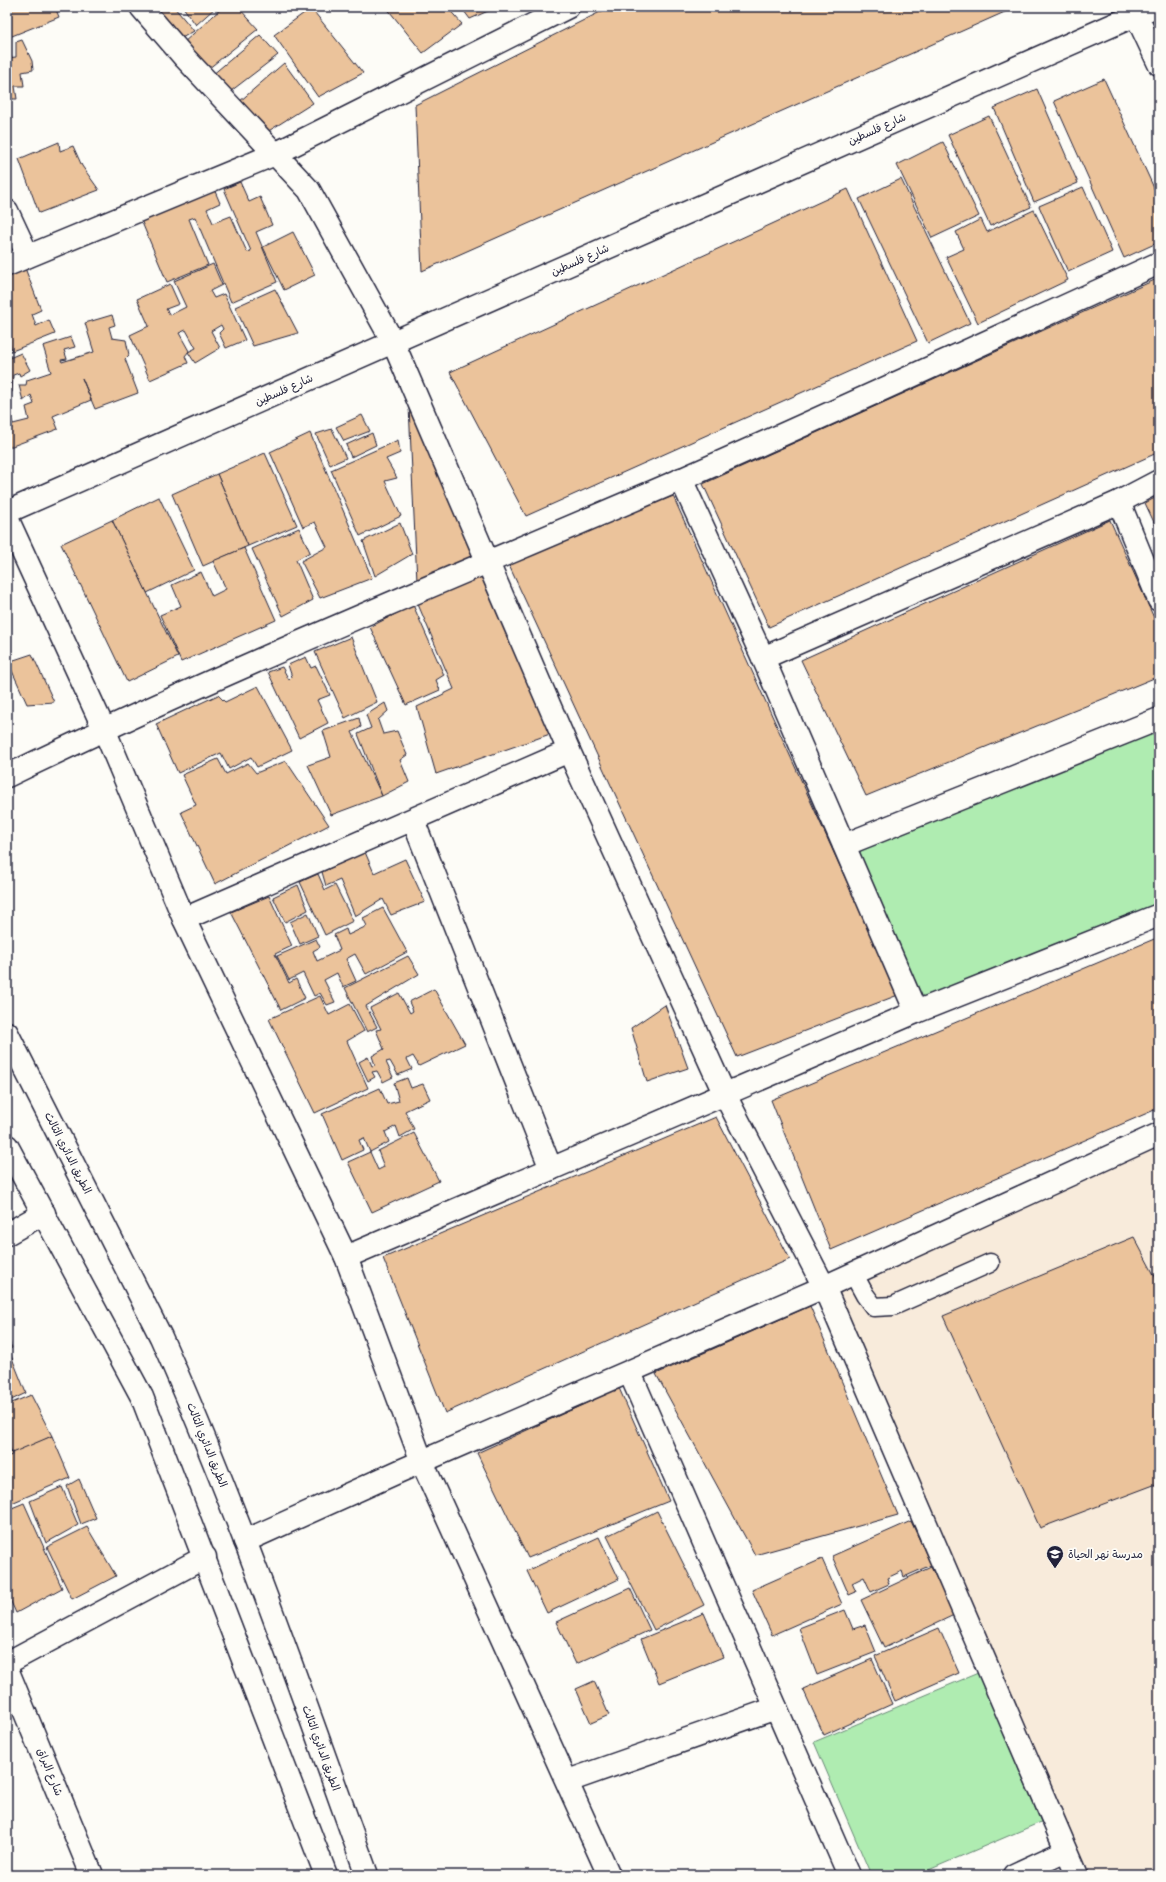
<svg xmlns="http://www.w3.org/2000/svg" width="1166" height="1882" viewBox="0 0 1166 1882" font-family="'Balsamiq Sans','Playpen Sans Arabic',sans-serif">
<rect width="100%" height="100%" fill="#fdfcf7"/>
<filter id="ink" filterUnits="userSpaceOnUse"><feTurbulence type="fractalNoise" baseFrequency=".025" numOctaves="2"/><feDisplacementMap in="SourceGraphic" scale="8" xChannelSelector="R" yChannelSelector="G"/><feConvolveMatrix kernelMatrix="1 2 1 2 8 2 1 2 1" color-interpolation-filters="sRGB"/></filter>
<g filter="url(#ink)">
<path fill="#f8ebdb" d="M 1159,1141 L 1159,1875 L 1081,1875 L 833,1290 Z"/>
<g fill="#afecb1" stroke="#688776">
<path d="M 1159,720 L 1159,913 L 916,1011 L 845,845 Z"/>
<path d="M 978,1673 L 1041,1822 L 917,1875 L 871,1875 L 814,1742 Z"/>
</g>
<g fill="#ebc39b" stroke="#22223b">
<path d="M 7,7 L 55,7 L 59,17 L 7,38 Z"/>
<path d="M 154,7 L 174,7 L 194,31 L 180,39 Z"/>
<path d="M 183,7 L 216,7 L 196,25 Z"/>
<path d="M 223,7 L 238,7 L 258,29 L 208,69 L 183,43 Z"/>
<path d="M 386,7 L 447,7 L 462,24 L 423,53 Z"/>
<path d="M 461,7 L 497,7 L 470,19 Z"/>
<path d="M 610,7 L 1016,7 L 422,271 L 415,105 Z"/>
<path d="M 311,8 L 363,73 L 318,97 L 274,35 Z"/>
<path d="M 260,35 L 278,55 L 231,91 L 212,75 Z"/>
<path d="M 22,40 L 32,61 L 33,70 L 22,72 L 24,86 L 15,86 L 17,99 L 7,99 L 7,58 L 16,57 L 16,42 Z"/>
<path d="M 284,63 L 313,103 L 267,132 L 239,102 Z"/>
<path d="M 1104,79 L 1159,199 L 1159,242 L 1124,258 L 1054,101 Z"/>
<path d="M 1037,89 L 1078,183 L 1034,202 L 994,108 Z"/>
<path d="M 989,116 L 1031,207 L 990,226 L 948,135 Z"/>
<path d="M 59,142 L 60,151 L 73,146 L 82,166 L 99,190 L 39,213 L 19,159 Z"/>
<path d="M 943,142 L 979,216 L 932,238 L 897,165 Z"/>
<path d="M 901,179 L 970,323 L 928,343 L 859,199 Z"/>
<path d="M 211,182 L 220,203 L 207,209 L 213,223 L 231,216 L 247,252 L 251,251 L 224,189 L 240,182 L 249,202 L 260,197 L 272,225 L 256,232 L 277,282 L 231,302 L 195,217 L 189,219 L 208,265 L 167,282 L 138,213 Z"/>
<path d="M 1083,187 L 1112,252 L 1068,272 L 1039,206 Z"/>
<path d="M 848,189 L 917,341 L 526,516 L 450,372 Z"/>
<path d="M 1034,210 L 1068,280 L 978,323 L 946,257 L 964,249 L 956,232 L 981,219 L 987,232 Z"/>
<path d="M 293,232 L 315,275 L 284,290 L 263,247 Z"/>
<path d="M 213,264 L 222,285 L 210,291 L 214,298 L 224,294 L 245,340 L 226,348 L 219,333 L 223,329 L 221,325 L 211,331 L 220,348 L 195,363 L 188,352 L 196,348 L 186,330 L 179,333 L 189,351 L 185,356 L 188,363 L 150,380 L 130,335 L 149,326 L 137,299 L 170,284 L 179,304 L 166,309 L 170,315 L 186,307 L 174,281 Z"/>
<path d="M 25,268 L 41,310 L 32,314 L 36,326 L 49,320 L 55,334 L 12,351 L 7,337 L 7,275 Z"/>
<path d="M 1159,278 L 1159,452 L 769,627 L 703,484 Z"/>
<path d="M 275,289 L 298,333 L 253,346 L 235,307 Z"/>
<path d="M 112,315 L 115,325 L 109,327 L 112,338 L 126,340 L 129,355 L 125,359 L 138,393 L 95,409 L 82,378 L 91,400 L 53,416 L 58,429 L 7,448 L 7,404 L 13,424 L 29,420 L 26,407 L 34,404 L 31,395 L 23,401 L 19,385 L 26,385 L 27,380 L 51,372 L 43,346 L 71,337 L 75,347 L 64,350 L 67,359 L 61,360 L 62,362 L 94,352 L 85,323 Z"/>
<path d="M 21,353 L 30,370 L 20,376 L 19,373 L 13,375 L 12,392 L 7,395 L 7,359 Z"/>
<path d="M 409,406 L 474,556 L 417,582 Z"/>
<path d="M 362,415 L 370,431 L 344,441 L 336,427 Z"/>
<path d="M 332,429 L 346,458 L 330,465 L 316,434 Z"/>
<path d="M 310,433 L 372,578 L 320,598 L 301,561 L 327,547 L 315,522 L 303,527 L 270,452 Z"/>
<path d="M 372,433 L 376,445 L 351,457 L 346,445 Z"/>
<path d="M 398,440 L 400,453 L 386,459 L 397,478 L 385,481 L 401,516 L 360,536 L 331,470 Z"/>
<path d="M 265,453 L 297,525 L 248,546 L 217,474 Z"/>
<path d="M 217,474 L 248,546 L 203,566 L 172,494 Z"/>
<path d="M 673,496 L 898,995 L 737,1057 L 507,561 Z"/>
<path d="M 1159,496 L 1159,533 L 1145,503 Z"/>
<path d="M 159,497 L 194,570 L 147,593 L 112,520 Z"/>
<path d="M 112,520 L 178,657 L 127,682 L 61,544 Z"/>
<path d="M 1110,520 L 1159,629 L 1159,676 L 866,796 L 801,660 Z"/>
<path d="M 400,523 L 412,554 L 375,576 L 363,541 Z"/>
<path d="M 299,528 L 310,552 L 296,560 L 313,600 L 283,616 L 252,549 Z"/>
<path d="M 244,548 L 276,620 L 181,662 L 160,615 L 181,606 L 172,585 L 201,572 L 212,596 L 226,589 L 213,561 Z"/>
<path d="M 481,576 L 550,734 L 436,774 L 417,707 L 454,689 L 417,602 Z"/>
<path d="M 413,605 L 444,675 L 436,680 L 440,690 L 406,705 L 370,627 Z"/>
<path d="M 351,637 L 377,702 L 345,718 L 315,652 Z"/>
<path d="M 32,654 L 54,702 L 27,704 L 8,662 Z"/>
<path d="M 306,657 L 311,668 L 316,666 L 330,695 L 317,700 L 328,723 L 299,738 L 268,672 L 282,667 L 289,680 L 292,677 L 288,665 Z"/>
<path d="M 258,686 L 292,750 L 257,767 L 251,757 L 229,769 L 221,753 L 178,773 L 156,724 L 218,695 L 225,702 Z"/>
<path d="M 385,703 L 388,711 L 378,720 L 383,734 L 397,731 L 407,755 L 400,760 L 409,782 L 382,796 L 358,734 L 371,728 L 366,715 Z"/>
<path d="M 359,718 L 361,727 L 352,732 L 382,796 L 331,815 L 308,765 L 331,757 L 323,731 Z"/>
<path d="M 218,759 L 226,774 L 248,763 L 256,773 L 286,761 L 329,825 L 215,884 L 181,812 L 196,805 L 182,775 Z"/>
<path d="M 365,852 L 374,873 L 405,859 L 425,902 L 391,915 L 383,899 L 355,916 L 340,880 L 326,886 L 322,872 Z"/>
<path d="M 318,874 L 325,890 L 335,885 L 353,921 L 325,935 L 300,882 Z"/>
<path d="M 298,885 L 308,910 L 285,922 L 273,897 Z"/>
<path d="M 269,896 L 292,946 L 275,954 L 289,983 L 296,979 L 305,998 L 281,1010 L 231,912 Z"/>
<path d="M 383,908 L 407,952 L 366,974 L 355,954 L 346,959 L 356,981 L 343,987 L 337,973 L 324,980 L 335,1002 L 327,1005 L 320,993 L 314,996 L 303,973 L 289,980 L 277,956 L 316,939 L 320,947 L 313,951 L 317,961 L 340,950 L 334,935 L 346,929 L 348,935 L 367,926 L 363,918 Z"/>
<path d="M 308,913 L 318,936 L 300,944 L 290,922 Z"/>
<path d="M 1159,937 L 1159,1108 L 831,1250 L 771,1100 Z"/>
<path d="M 408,956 L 419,974 L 366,1006 L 377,1027 L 367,1032 L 345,988 Z"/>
<path d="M 434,989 L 465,1044 L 419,1066 L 413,1056 L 407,1059 L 412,1069 L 398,1075 L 390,1061 L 386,1062 L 393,1077 L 383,1082 L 377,1071 L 372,1072 L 375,1077 L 368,1081 L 359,1062 L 368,1057 L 372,1066 L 375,1065 L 372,1056 L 384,1049 L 376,1030 L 381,1029 L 370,1008 L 399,993 L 410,1013 L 413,1011 L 409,1002 Z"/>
<path d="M 320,996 L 329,1015 L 350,1004 L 364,1031 L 347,1041 L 368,1088 L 315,1113 L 269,1019 Z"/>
<path d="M 665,1005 L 688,1068 L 647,1082 L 631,1028 Z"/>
<path d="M 407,1078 L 411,1088 L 423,1084 L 430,1099 L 405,1111 L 414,1129 L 400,1137 L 396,1126 L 385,1132 L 389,1142 L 370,1152 L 364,1138 L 359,1140 L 363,1150 L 342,1160 L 322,1114 L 380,1088 L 387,1104 L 399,1101 L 394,1083 Z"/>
<path d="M 716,1117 L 790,1259 L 445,1413 L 383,1258 Z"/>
<path d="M 414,1133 L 439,1181 L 372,1212 L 348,1162 L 370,1152 L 378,1170 L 384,1167 L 378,1151 Z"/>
<path d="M 1134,1237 L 1159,1284 L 1159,1483 L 1040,1528 L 943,1316 Z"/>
<path d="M 810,1306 L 898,1515 L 755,1555 L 656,1374 Z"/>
<path d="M 7,1336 L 12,1348 L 7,1350 Z"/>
<path d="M 10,1353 L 26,1393 L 7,1402 L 7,1355 Z"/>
<path d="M 619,1388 L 669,1501 L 528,1558 L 477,1453 Z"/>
<path d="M 31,1395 L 52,1436 L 12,1455 L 7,1441 L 7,1405 Z"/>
<path d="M 52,1436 L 70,1478 L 7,1505 L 7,1455 Z"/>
<path d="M 7,1441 L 12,1455 L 7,1457 Z"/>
<path d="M 79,1479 L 96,1518 L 81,1524 L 67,1486 Z"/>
<path d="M 62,1487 L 78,1525 L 46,1543 L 30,1501 Z"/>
<path d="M 24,1503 L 62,1588 L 16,1613 L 7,1593 L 7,1510 Z"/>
<path d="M 657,1511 L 704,1605 L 654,1630 L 607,1536 Z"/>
<path d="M 911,1521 L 931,1565 L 904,1577 L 902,1571 L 887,1578 L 889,1584 L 871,1592 L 864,1577 L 852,1583 L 856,1592 L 849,1595 L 832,1556 Z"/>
<path d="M 87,1527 L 116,1576 L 72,1599 L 47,1547 Z"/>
<path d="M 599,1537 L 619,1579 L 547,1613 L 527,1571 Z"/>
<path d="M 822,1559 L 842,1604 L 772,1635 L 752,1590 Z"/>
<path d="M 931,1567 L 954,1615 L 884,1648 L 861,1600 Z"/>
<path d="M 630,1588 L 650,1630 L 576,1664 L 556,1622 Z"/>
<path d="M 845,1610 L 853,1629 L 865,1625 L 876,1652 L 817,1675 L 799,1628 Z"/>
<path d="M 704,1613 L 723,1657 L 659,1683 L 641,1639 Z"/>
<path d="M 939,1628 L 959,1673 L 895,1701 L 875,1656 Z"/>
<path d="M 872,1659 L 892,1704 L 824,1735 L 803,1689 Z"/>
<path d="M 594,1681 L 609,1715 L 591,1723 L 576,1689 Z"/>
</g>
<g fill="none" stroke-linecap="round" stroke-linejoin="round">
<defs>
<path id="lane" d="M 853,1273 L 865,1295 L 874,1307 L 893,1306 L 990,1263"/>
<g id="street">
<path d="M 141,7 L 185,58 L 309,190 L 393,342 L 569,751 L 724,1093 L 824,1287 L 1077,1875"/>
<path d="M 1130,7 L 1136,15 L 1159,64"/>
<path d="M 7,211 L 28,256"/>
<path d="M 7,265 L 275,154 L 568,7"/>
<path d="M 681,479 L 763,658 L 916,1012"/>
<path d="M 1119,502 L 1159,600"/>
<path d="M 7,518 L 104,729 L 184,919 L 346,1257 L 422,1462 L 609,1875"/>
<path d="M 763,658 L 1119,502 L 1159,481"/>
<path d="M 7,776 C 227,669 455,577 680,480 C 840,410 999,336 1159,263"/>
<path d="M 413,820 L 551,1169"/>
<path d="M 844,845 L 1159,719"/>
<path d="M 184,919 L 569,751"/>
<path d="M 7,1234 L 44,1213"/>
<path d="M 346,1257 L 916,1012 L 1159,915"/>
<path d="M 630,1373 L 849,1875"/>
<path d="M 245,1541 L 400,1471 L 824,1287 L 1159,1134"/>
<path d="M 7,1663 L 205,1557"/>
<path d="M 7,1669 L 92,1875"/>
<path d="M 568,1781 L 776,1708"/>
<path d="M 1014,1875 L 1066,1851"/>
</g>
<path id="secondary" d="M 7,512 L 1154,7"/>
<g id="highway">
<path d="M 7,1033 L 161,1337 C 239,1512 302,1694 367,1875"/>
<path d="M 7,1146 L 142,1397 L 326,1875"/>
</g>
</defs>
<use href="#lane" stroke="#22223b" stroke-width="21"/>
<use href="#street" stroke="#22223b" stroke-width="25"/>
<use href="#secondary" stroke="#22223b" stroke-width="25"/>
<use href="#highway" stroke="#22223b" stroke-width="25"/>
<use href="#lane" stroke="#fdfcf7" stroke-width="18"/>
<use href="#street" stroke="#fdfcf7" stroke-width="22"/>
<use href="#secondary" stroke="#fdfcf7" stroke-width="22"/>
<use href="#highway" stroke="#fdfcf7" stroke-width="22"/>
</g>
</g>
<defs>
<symbol id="school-pin" viewBox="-11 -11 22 30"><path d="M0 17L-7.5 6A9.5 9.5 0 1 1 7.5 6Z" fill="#22223b" stroke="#fdfcf7"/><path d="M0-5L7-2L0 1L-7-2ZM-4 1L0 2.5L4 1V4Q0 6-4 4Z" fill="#fff"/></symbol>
</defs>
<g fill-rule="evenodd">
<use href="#school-pin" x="1045" y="1544" width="20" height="27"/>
</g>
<g text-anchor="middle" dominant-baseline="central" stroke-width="3.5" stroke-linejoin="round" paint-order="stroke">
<g font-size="11" fill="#22223b" stroke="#fdfcf7">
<text transform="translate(877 129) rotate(-24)">شارع فلسطين</text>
<text transform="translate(580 260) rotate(-24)">شارع فلسطين</text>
<text transform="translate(284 390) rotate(-24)">شارع فلسطين</text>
<text transform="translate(68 1153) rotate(63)">الطريق الدائري الثالث</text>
<text transform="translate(207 1445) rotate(68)">الطريق الدائري الثالث</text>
<text transform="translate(321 1748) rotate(70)">الطريق الدائري الثالث</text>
<text transform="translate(50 1772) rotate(68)">شارع البراق</text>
</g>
<g font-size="11" fill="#22223b" stroke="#fdfcf7" text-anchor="start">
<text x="1068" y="1554">مدرسة نهر الحياة</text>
</g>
</g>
<rect width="1166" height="1882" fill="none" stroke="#fdfcf7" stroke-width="24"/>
<rect x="12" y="12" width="1142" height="1858" fill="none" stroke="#22223b" stroke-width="1.5" filter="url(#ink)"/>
</svg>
